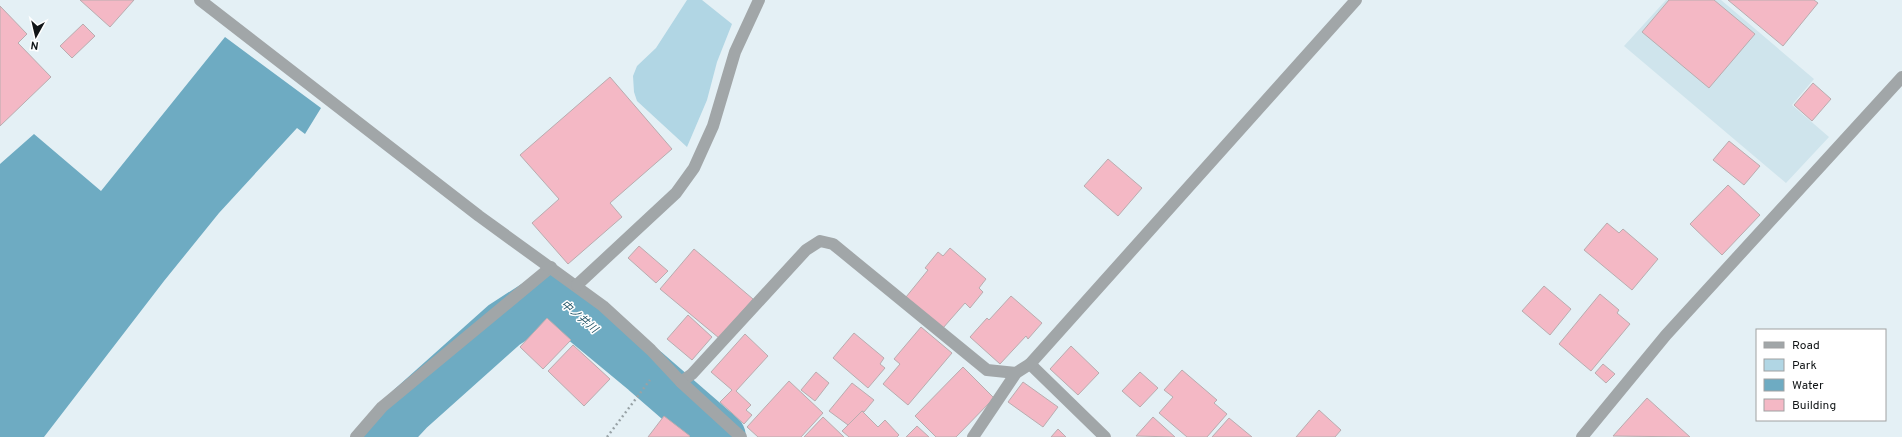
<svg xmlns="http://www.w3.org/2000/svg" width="1902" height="437" viewBox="0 0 1902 437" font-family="Overpass,'Noto Sans JP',sans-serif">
<rect width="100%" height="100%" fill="#e4f0f5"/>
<path fill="#cfe4ec" d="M 1666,0 L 1721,0 L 1814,79 L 1792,105 L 1829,137 L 1786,183 L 1624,46 Z"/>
<path fill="#b1d6e4" d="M 687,0 L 702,0 L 732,24 L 717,62 L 707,100 L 687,147 L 637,101 L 634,92 L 633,76 L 637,66 L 656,48 Z"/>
<path fill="#6eabc2" d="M 225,37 L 321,108 L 305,134 L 297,128 L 219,213 L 164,281 L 44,437 L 0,437 L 0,164 L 34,134 L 101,191 Z"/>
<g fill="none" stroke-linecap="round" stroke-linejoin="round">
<path stroke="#6eabc2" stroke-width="50" d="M 384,437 L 410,409 L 504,325 L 552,294 L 645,371 L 721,437"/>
</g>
<g fill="#f4b8c5" stroke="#b9acaf">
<path d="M 80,0 L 134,0 L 110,27 Z"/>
<path d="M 1669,0 L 1714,0 L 1755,34 L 1709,88 L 1642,32 Z"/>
<path d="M 1728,0 L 1814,0 L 1818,3 L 1783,46 Z"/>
<path d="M 0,6 L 27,34 L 18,43 L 51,77 L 0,126 Z"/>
<path d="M 83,24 L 95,36 L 72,58 L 60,46 Z"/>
<path d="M 610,77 L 672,149 L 610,203 L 622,217 L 568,264 L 532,223 L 559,199 L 520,155 Z"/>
<path d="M 1813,83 L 1831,99 L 1812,121 L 1794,105 Z"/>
<path d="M 1729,141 L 1760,166 L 1744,185 L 1713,160 Z"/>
<path d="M 1108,159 L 1142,188 L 1118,216 L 1084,186 Z"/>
<path d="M 1728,185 L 1760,215 L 1722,255 L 1690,224 Z"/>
<path d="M 1607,223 L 1619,233 L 1623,229 L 1658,259 L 1632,290 L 1584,250 Z"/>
<path d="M 639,246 L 668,271 L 656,283 L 628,258 Z"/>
<path d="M 950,248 L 986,279 L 979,288 L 983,292 L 970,308 L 965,303 L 943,328 L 906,297 L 928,270 L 925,268 L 938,252 L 943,256 Z"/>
<path d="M 694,249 L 753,299 L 719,338 L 660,289 Z"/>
<path d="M 1544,286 L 1571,309 L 1550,335 L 1522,311 Z"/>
<path d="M 1600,294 L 1619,310 L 1617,313 L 1630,324 L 1591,371 L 1559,344 Z"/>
<path d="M 1011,296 L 1042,323 L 1028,339 L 1026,336 L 1000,364 L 970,337 L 987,318 L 989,320 Z"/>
<path d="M 688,315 L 712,337 L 692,360 L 667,339 Z"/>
<path d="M 547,318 L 571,340 L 543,369 L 520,347 Z"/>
<path d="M 921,327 L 952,353 L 908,405 L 883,384 L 900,364 L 894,359 Z"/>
<path d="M 854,333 L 884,358 L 880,364 L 885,368 L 868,388 L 833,358 Z"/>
<path d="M 745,334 L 768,356 L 736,391 L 751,405 L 746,410 L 752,415 L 744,424 L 720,402 L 732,390 L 711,372 Z"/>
<path d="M 573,345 L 610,379 L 584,406 L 548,371 Z"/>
<path d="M 1071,346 L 1099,373 L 1078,395 L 1050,369 Z"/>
<path d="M 1603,364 L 1615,374 L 1606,383 L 1595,373 Z"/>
<path d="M 963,367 L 994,398 L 956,437 L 936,437 L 915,416 Z"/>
<path d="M 1182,370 L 1217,400 L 1214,403 L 1227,414 L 1207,437 L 1187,437 L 1159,413 L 1173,397 L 1164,390 Z"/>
<path d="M 816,372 L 829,383 L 815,401 L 801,390 Z"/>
<path d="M 1140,372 L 1158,388 L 1140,407 L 1122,391 Z"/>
<path d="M 789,381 L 823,413 L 801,437 L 758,437 L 747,427 Z"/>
<path d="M 1023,382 L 1058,407 L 1043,427 L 1008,402 Z"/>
<path d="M 852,383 L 874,400 L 864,412 L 862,411 L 848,425 L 829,411 Z"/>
<path d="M 1647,398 L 1690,437 L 1613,436 Z"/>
<path d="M 1319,410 L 1341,430 L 1335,437 L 1296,437 Z"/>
<path d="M 862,411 L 878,427 L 885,420 L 899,435 L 897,437 L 849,437 L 842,431 Z"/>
<path d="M 664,416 L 690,436 L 689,437 L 648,437 Z"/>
<path d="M 823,417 L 844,437 L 804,437 Z"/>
<path d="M 1153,417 L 1175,437 L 1136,436 Z"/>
<path d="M 1229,418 L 1252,437 L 1212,437 Z"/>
<path d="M 917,426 L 929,437 L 906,437 Z"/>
<path d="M 1058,429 L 1066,437 L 1051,437 Z"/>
</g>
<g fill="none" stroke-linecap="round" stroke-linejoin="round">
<path stroke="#98a2a6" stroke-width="2.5" stroke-dasharray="2 3" stroke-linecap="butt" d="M 607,437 L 650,380"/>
<g stroke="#a1a6a8" stroke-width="12">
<path d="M 1030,364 L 1105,437"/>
<path d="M 681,382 L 692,374 L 806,250 L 820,241 L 833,244 L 987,370 L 1016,373"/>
<path d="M 356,437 L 382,407 L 551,267"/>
<path d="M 1582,437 L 1666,335 L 1902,77"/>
</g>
<g stroke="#a1a6a8" stroke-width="12">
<path d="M 200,0 L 479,216 L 603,306 L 651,350 L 681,382 L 741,437"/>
<path d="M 577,285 L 676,193 L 694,168 L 713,126 L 735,52 L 759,0"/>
<path d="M 973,437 L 1016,373 L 1030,364 L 1356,0"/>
</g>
</g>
<g text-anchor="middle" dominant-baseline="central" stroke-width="3" stroke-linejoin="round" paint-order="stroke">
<g font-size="11" font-style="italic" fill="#215466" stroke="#fff">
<text transform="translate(579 317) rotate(40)">中ノ井川</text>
</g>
</g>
<rect x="1756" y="329" width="130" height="92" fill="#ffffff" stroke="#a0a1a2"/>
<rect x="1764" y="342" width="20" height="6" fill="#a1a6a8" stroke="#a0a1a2"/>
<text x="1792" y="349" font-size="12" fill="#111517">Road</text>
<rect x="1764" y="359" width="20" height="12" fill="#b1d6e4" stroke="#a0a1a2"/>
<text x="1792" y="369" font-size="12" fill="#111517">Park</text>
<rect x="1764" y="379" width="20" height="12" fill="#6eabc2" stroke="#a0a1a2"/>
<text x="1792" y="389" font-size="12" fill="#111517">Water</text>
<rect x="1764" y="399" width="20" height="12" fill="#f4b8c5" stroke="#a0a1a2"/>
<text x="1792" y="409" font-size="12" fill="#111517">Building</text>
<g transform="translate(36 36) rotate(188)" stroke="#ffffff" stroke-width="3" paint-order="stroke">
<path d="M0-3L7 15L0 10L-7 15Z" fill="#111517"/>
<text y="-6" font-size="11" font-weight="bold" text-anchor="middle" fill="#111517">N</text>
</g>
</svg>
